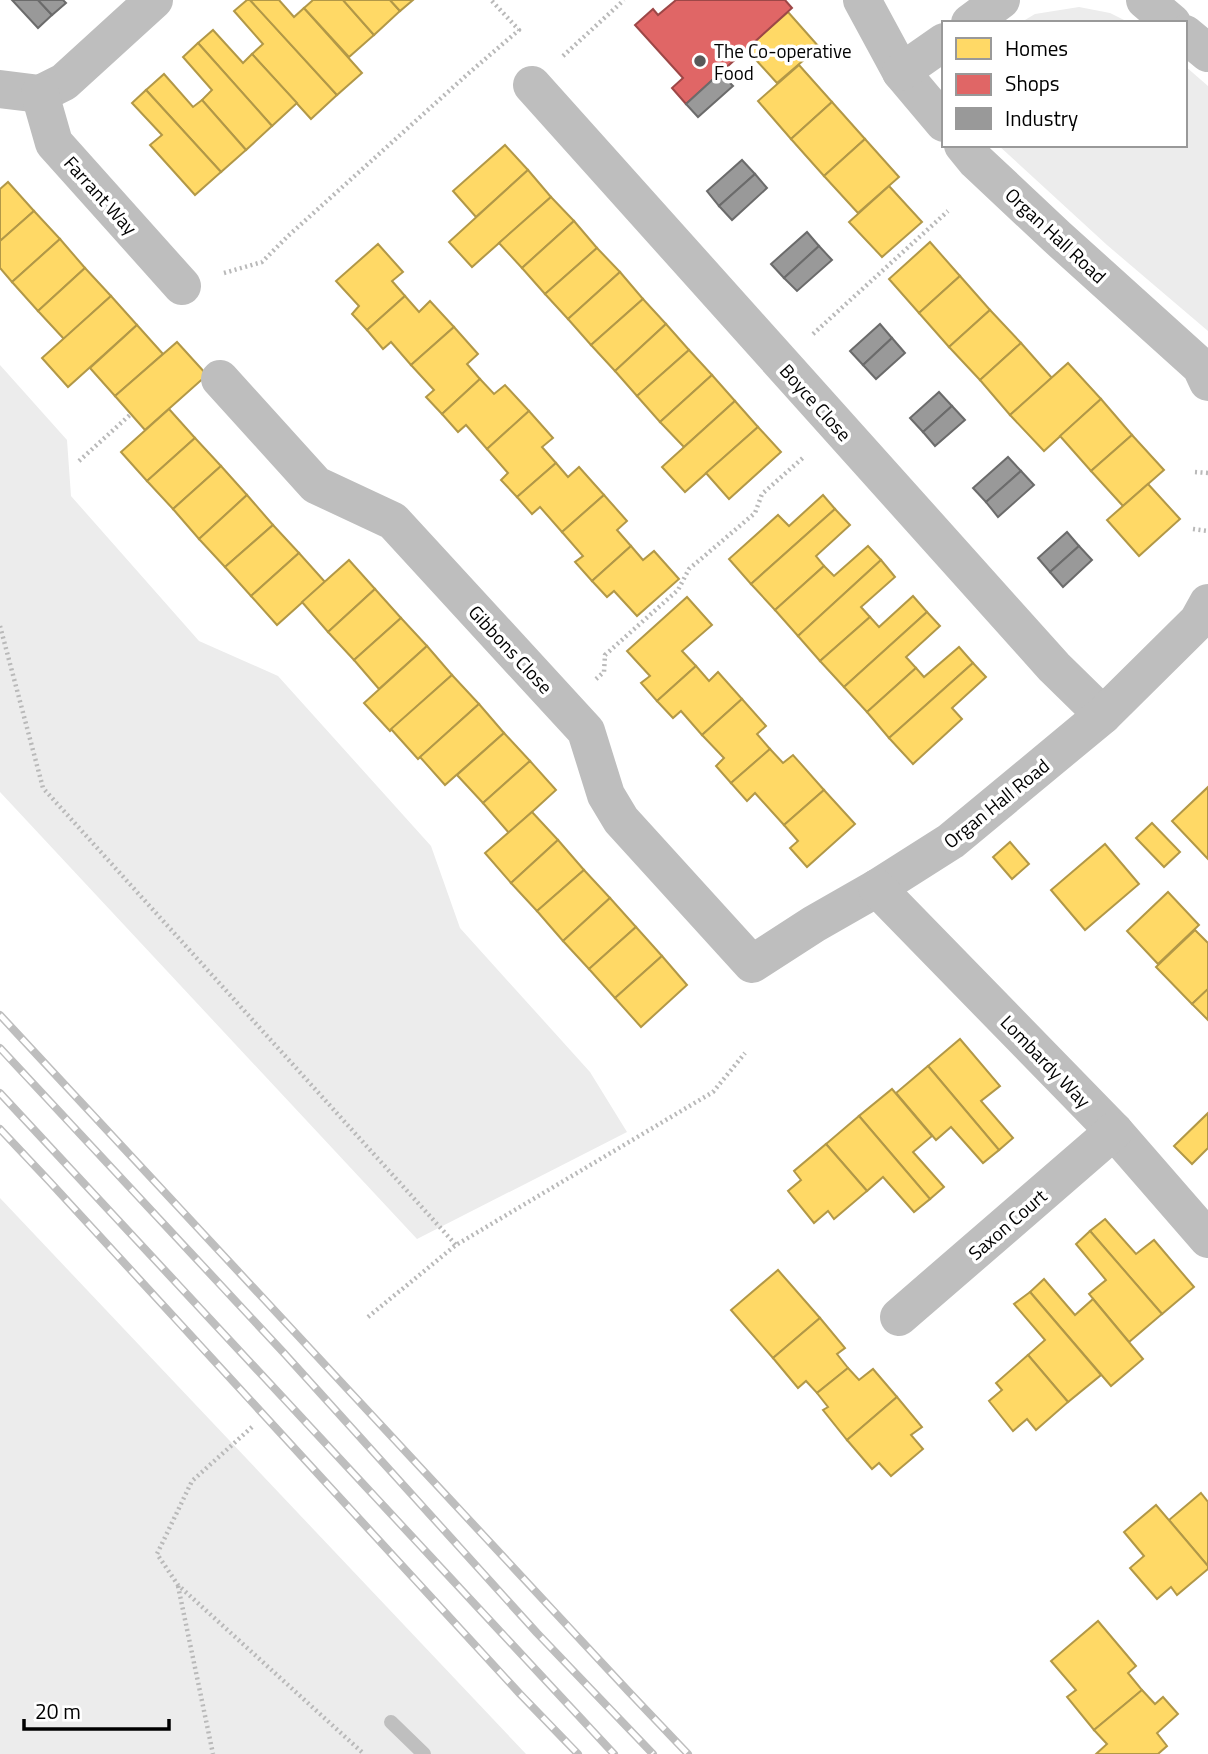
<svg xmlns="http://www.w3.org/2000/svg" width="1208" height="1754" viewBox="0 0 1208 1754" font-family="'Titillium Web',sans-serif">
<rect width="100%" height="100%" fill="#fff"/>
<g fill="#ececec">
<path d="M 1079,7 L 1110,13 L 1130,23 L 1020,23 L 1035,14 Z"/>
<path d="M 1185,66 L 1208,86 L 1208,331 L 1107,245 L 998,145 L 1185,145 Z"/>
<path d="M 0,365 L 67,440 L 71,496 L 199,641 L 278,676 L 431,846 L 460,928 L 590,1072 L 627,1132 L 417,1239 L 0,792 Z"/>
<path d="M 0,1198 L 526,1754 L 0,1754 Z"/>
</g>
<g fill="#ffd966" stroke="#b29847" stroke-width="2">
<path d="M 247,0 L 250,0 L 337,95 L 311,119 L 252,54 L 263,44 L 234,11 Z"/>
<path d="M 250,0 L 279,0 L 294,17 L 304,8 L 362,73 L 337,95 Z"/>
<path d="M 313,0 L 343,0 L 374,35 L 349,57 L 304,8 Z"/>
<path d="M 343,0 L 390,0 L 400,11 L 374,35 Z"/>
<path d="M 390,0 L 413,0 L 400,11 Z"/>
<path d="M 788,12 L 819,47 L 777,83 L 746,49 Z"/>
<path d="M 213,30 L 243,63 L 252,54 L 297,103 L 272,126 L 198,43 Z"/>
<path d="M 198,43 L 272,126 L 246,150 L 202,100 L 212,90 L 183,57 Z"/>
<path d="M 799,65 L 832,102 L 791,139 L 758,101 Z"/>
<path d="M 164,74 L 193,107 L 202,100 L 246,150 L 221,172 L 146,90 Z"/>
<path d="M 146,90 L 221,172 L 195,195 L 150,145 L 162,135 L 132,103 Z"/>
<path d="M 832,102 L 865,139 L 824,176 L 791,139 Z"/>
<path d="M 865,139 L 899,177 L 858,213 L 824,176 Z"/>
<path d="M 505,145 L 528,170 L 476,217 L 453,191 Z"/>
<path d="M 528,170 L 551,197 L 472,267 L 449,242 Z"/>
<path d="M 8,182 L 34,211 L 0,241 L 0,189 Z"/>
<path d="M 889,186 L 922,222 L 882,257 L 849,222 Z"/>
<path d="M 551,197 L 574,221 L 522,268 L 499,243 Z"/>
<path d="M 34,211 L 60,239 L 12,282 L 0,268 L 0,241 Z"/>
<path d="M 574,221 L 597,248 L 545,294 L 522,268 Z"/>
<path d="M 60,239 L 85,268 L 38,311 L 12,282 Z"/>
<path d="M 930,242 L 960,276 L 919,313 L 889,279 Z"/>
<path d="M 378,244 L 403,272 L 392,281 L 405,296 L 367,330 L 352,314 L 359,306 L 336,281 Z"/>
<path d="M 597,248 L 620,272 L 568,319 L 545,294 Z"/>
<path d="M 85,268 L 111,296 L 64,339 L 38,311 Z"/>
<path d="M 620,272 L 643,299 L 591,345 L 568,319 Z"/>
<path d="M 960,276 L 990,310 L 949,347 L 919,313 Z"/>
<path d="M 111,296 L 137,325 L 68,387 L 42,358 Z"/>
<path d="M 405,296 L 419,312 L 430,301 L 454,327 L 411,365 L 391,342 L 383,349 L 367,330 Z"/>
<path d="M 643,299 L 666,324 L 615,371 L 591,345 Z"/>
<path d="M 990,310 L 1021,343 L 980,380 L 949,347 Z"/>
<path d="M 666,324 L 689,350 L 637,396 L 615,371 Z"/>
<path d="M 137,325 L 163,354 L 115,396 L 90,368 Z"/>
<path d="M 454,327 L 478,354 L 467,364 L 480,379 L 442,414 L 426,397 L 434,390 L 411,365 Z"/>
<path d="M 177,342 L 207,375 L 145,430 L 115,396 Z"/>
<path d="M 1021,343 L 1052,378 L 1010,415 L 980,380 Z"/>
<path d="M 689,350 L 712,375 L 660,422 L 637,396 Z"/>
<path d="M 1068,363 L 1101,399 L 1044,451 L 1010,415 Z"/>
<path d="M 712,375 L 735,401 L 684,447 L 660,422 Z"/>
<path d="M 480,379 L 494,394 L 505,385 L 529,411 L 487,449 L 466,425 L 458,432 L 442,414 Z"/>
<path d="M 1101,399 L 1132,435 L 1091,471 L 1060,436 Z"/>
<path d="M 735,401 L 758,427 L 685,492 L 662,467 Z"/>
<path d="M 169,409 L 195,438 L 147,481 L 121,452 Z"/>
<path d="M 529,411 L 553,438 L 542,447 L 556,463 L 517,497 L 501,480 L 508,473 L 487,449 Z"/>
<path d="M 758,427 L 781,452 L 729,499 L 706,473 Z"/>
<path d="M 1132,435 L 1164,470 L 1123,506 L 1091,471 Z"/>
<path d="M 195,438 L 221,466 L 173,509 L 147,481 Z"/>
<path d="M 556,463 L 568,477 L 579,467 L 604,495 L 562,532 L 540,507 L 532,514 L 517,497 Z"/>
<path d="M 221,466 L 247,495 L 199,539 L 173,509 Z"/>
<path d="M 1148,484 L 1180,519 L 1139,556 L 1107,520 Z"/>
<path d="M 247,495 L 273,525 L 225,567 L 199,539 Z"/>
<path d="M 604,495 L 627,521 L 617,530 L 631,546 L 592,581 L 575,562 L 583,556 L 562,532 Z"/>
<path d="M 823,495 L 835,509 L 751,584 L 729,559 L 778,515 L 789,526 Z"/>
<path d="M 835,509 L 850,525 L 816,556 L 824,566 L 775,610 L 751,584 Z"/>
<path d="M 273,525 L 299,553 L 251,596 L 225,567 Z"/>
<path d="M 631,546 L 643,560 L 654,551 L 679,579 L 637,616 L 614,591 L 607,597 L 592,581 Z"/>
<path d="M 868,546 L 881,560 L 798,636 L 775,610 L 824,566 L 834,576 Z"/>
<path d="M 299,553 L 325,582 L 277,625 L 251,596 Z"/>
<path d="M 349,560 L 375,589 L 328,632 L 302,602 Z"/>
<path d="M 881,560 L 895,577 L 861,607 L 870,617 L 820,661 L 798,636 Z"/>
<path d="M 375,589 L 401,618 L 354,660 L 328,632 Z"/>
<path d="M 913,596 L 927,612 L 844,687 L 820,661 L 870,617 L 879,627 Z"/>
<path d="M 687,597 L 712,625 L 682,651 L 696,666 L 657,701 L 641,683 L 650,676 L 627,651 Z"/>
<path d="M 927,612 L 940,626 L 906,657 L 916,668 L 867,712 L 844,687 Z"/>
<path d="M 401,618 L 427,646 L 379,689 L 354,660 Z"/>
<path d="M 427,646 L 452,675 L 390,731 L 364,703 Z"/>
<path d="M 959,647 L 973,663 L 889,738 L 867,712 L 916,668 L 924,677 Z"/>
<path d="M 973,663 L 986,677 L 952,708 L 962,719 L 913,764 L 889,738 Z"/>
<path d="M 696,666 L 709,681 L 718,672 L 742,699 L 702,735 L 681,711 L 673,718 L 657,701 Z"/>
<path d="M 452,675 L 479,704 L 418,759 L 391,729 Z"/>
<path d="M 742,699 L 766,726 L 757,734 L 770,749 L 731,783 L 716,766 L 724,758 L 702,735 Z"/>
<path d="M 479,704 L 504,733 L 445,785 L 420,757 Z"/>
<path d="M 504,733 L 530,761 L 483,803 L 457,775 Z"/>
<path d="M 770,749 L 783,763 L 793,755 L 824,790 L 784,825 L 755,793 L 747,801 L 731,783 Z"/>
<path d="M 530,761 L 556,790 L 509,833 L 483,803 Z"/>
<path d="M 1208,787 L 1208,859 L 1172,821 Z"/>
<path d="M 824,790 L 855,824 L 807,867 L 790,848 L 798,841 L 784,825 Z"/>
<path d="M 532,812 L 558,840 L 511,883 L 485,853 Z"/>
<path d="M 1152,823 L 1180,852 L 1164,867 L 1136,838 Z"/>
<path d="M 558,840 L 584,870 L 537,911 L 511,883 Z"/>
<path d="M 1010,842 L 1029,864 L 1012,879 L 993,857 Z"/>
<path d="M 1105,844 L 1139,884 L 1085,930 L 1051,890 Z"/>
<path d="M 584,870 L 610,898 L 563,941 L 537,911 Z"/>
<path d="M 1168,892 L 1199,925 L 1158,964 L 1127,931 Z"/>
<path d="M 610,898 L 636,927 L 589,969 L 563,941 Z"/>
<path d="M 636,927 L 662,956 L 615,998 L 589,969 Z"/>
<path d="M 1195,930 L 1208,943 L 1208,989 L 1192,1004 L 1156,967 Z"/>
<path d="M 662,956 L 687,985 L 641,1027 L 615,998 Z"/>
<path d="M 1208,989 L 1208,1020 L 1192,1004 Z"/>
<path d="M 960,1039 L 1000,1086 L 981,1101 L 1013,1138 L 999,1150 L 928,1066 Z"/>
<path d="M 928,1066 L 999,1150 L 983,1163 L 951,1127 L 936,1140 L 896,1093 Z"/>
<path d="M 892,1089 L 932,1136 L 913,1152 L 944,1187 L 930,1199 L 859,1116 Z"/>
<path d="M 1208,1113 L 1208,1148 L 1192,1164 L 1174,1146 Z"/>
<path d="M 859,1116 L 930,1199 L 914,1212 L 883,1177 L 867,1191 L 826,1144 Z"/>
<path d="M 826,1144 L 867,1191 L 834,1219 L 828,1211 L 814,1223 L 788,1191 L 801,1180 L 794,1171 Z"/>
<path d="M 1105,1219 L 1136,1254 L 1154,1240 L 1194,1287 L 1162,1314 L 1090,1231 Z"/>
<path d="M 1090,1231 L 1162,1314 L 1129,1342 L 1089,1294 L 1106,1280 L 1076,1244 Z"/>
<path d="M 778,1270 L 820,1318 L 773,1358 L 731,1310 Z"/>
<path d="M 1044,1279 L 1075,1315 L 1093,1299 L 1143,1359 L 1111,1386 L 1030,1292 Z"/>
<path d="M 1030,1292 L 1101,1375 L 1068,1402 L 1028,1355 L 1045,1340 L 1014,1304 Z"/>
<path d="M 820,1318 L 845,1348 L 837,1354 L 848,1368 L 817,1393 L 806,1381 L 798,1388 L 773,1358 Z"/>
<path d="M 1028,1355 L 1068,1402 L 1036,1430 L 1027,1419 L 1013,1431 L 989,1401 L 1002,1390 L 996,1383 Z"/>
<path d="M 848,1368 L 859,1380 L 873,1369 L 897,1397 L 847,1440 L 823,1410 L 828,1407 L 817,1393 Z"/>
<path d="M 897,1397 L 922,1427 L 911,1435 L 923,1449 L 891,1476 L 879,1463 L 872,1469 L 847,1440 Z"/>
<path d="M 1201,1493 L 1208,1502 L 1208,1566 L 1169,1520 Z"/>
<path d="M 1156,1505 L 1208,1566 L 1208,1569 L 1177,1595 L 1171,1587 L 1157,1599 L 1130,1568 L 1144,1556 L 1124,1532 Z"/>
<path d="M 1098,1621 L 1136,1666 L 1128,1673 L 1142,1690 L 1094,1730 L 1067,1697 L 1076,1690 L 1051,1661 Z"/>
<path d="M 1142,1690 L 1155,1704 L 1163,1697 L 1178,1714 L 1157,1733 L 1167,1746 L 1158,1754 L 1096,1754 L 1107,1744 L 1094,1730 Z"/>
</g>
<path fill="#e06666" stroke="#9d4747" stroke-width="2" d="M 676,0 L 785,0 L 792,8 L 686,104 L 672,88 L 683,78 L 635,25 L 653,9 L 658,15 Z"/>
<g fill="#999" stroke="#6b6b6b" stroke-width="2">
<path d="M 12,0 L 38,0 L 52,15 L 38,28 Z"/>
<path d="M 38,0 L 63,0 L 66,3 L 52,15 Z"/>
<path d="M 720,73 L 733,86 L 698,117 L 686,104 Z"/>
<path d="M 742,160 L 755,174 L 719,206 L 707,191 Z"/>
<path d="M 755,174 L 767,188 L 732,220 L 719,206 Z"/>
<path d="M 807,232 L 819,246 L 784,278 L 771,264 Z"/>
<path d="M 819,246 L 832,260 L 797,291 L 784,278 Z"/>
<path d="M 880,324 L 892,338 L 863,365 L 850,351 Z"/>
<path d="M 892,338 L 905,353 L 876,379 L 863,365 Z"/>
<path d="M 939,392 L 952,406 L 923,432 L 910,418 Z"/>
<path d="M 952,406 L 965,420 L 935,446 L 923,432 Z"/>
<path d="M 1008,457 L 1021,471 L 986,502 L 973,488 Z"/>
<path d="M 1021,471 L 1034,485 L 998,517 L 986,502 Z"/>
<path d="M 1067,532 L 1079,546 L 1050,572 L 1038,558 Z"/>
<path d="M 1079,546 L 1092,560 L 1063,587 L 1050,572 Z"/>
</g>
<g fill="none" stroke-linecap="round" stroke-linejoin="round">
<path stroke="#bfbfbf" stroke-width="14" d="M 391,1722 L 424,1754"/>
<g stroke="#b9b9b9" stroke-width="4.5" stroke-dasharray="2 3.5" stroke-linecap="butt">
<path d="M 563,56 L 624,0"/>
<path d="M 224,273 L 262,262 L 288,236 L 470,72 L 519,30 L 491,0"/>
<path d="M 813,334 L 948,211"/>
<path d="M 79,461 L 131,414"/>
<path d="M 1195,472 L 1208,473"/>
<path d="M 1193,529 L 1208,531"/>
<path d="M 0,626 L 43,788 L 456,1245"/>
<path d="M 596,679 L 604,672 L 605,655 L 678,590 L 689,569 L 755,513 L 762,494 L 805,456"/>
<path d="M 368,1317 L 456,1245 L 713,1092 L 745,1053"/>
<path d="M 252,1427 L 192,1481 L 157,1554 L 178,1585 L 364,1754"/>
<path d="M 178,1586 L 213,1754"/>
</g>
<g stroke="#bebebe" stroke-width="38">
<path d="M 862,0 L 901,72 L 944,123"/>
<path d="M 1145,0 L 1172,23"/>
<path d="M 970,23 L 1001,0"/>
<path d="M 1185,34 L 1208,53"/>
<path d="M 901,72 L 944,42"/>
<path d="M 532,85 L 1054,667 L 1103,715"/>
<path d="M 0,89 L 40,94 L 64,82 L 154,0"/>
<path d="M 40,94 L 54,143 L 182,286"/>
<path d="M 963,145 L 976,161 L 1057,237 L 1201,367 L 1208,382"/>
<path d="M 220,379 L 316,485 L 393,521 L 586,731 L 606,795 L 621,820 L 752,964 L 814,924 L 877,888 L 951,841 L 1103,715 L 1198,621 L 1208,603"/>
<path d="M 877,888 L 1114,1131 L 1208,1239"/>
<path d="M 899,1317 L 1114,1131"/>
</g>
<defs>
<g id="rail">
<path d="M 0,1015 L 629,1692 L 688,1754"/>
<path d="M 0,1048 L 283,1352 L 537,1633 L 653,1754"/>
<path d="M 0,1093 L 614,1754"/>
<path d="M 0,1129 L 49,1181 L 520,1694 L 578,1754"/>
</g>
</defs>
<use href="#rail" stroke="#bebebe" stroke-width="8"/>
<use href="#rail" stroke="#fff" stroke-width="5" stroke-dasharray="16" stroke-linecap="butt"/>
</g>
<circle fill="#595959" stroke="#fff" stroke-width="2.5" cx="700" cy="61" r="7"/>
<g text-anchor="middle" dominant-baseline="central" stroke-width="7" stroke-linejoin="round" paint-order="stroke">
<g font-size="19" fill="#000" stroke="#fff" text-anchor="start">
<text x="714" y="50">The Co-operative<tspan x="714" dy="22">Food</tspan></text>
</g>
<g font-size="19" fill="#000" stroke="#fff">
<text transform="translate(101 195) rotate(48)">Farrant Way</text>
<text transform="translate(1056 235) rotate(43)">Organ Hall Road</text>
<text transform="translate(816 402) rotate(48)">Boyce Close</text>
<text transform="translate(511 649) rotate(47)">Gibbons Close</text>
<text transform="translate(996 803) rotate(-39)">Organ Hall Road</text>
<text transform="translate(1046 1061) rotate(46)">Lombardy Way</text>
<text transform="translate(1007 1224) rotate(-41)">Saxon Court</text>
</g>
</g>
<rect x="942" y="21" width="245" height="126" fill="#ffffff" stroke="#999999" stroke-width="2"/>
<rect x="956" y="38" width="35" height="21" fill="#ffd966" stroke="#999999" stroke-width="2"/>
<text x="1005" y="56" font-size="21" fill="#000000">Homes</text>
<rect x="956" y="74" width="35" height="21" fill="#e06666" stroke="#999999" stroke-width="2"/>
<text x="1005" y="91" font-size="21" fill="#000000">Shops</text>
<rect x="956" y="108" width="35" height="21" fill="#999999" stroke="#999999" stroke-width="2"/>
<text x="1005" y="126" font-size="21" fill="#000000">Industry</text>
<path d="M24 1719v10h145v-10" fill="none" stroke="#000000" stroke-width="3.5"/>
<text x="35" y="1719" font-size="21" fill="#000000" stroke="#ffffff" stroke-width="5" paint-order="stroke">20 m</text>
</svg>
